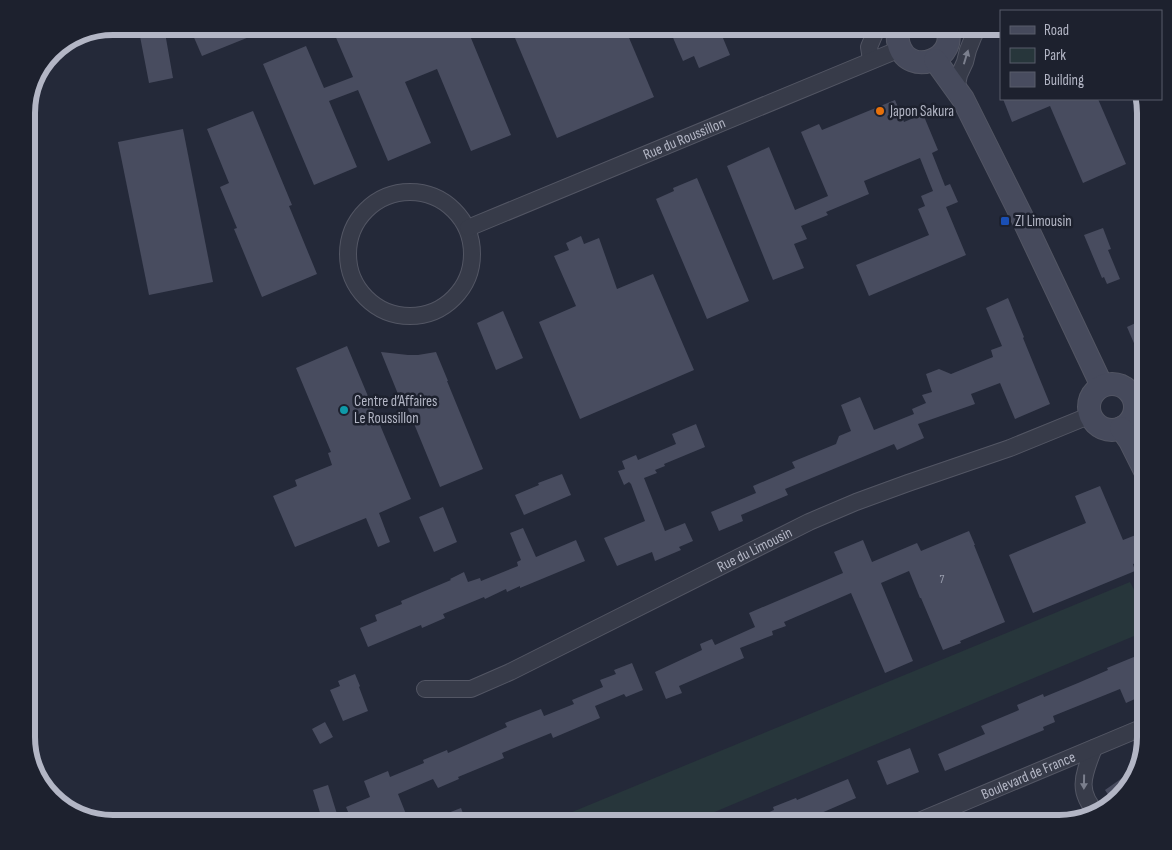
<svg xmlns="http://www.w3.org/2000/svg" width="1172" height="850" viewBox="0 0 1172 850" font-family="'Sofia Sans Condensed',sans-serif">
<rect width="100%" height="100%" fill="#242939"/>
<path fill="#27363b" d="M 1130,582 L 1146,613 L 1146,631 L 686,824 L 543,824 Z"/>
<g fill="#484c5f">
<path d="M 138,26 L 154,26 L 155,29 L 164,27 L 173,78 L 149,83 Z"/>
<path d="M 189,26 L 274,26 L 274,27 L 202,56 Z"/>
<path d="M 331,26 L 466,26 L 511,135 L 471,151 L 437,69 L 405,82 L 431,143 L 388,161 L 358,90 L 329,101 L 357,167 L 314,185 L 263,64 L 306,46 L 324,88 L 353,77 Z"/>
<path d="M 510,26 L 624,26 L 654,97 L 557,138 Z"/>
<path d="M 668,26 L 718,26 L 730,55 L 699,68 L 694,56 L 683,61 Z"/>
<path d="M 1003,99 L 1098,99 L 1126,164 L 1083,183 L 1050,106 L 1012,122 Z"/>
<path d="M 895,100 L 904,122 L 923,114 L 938,150 L 932,153 L 945,186 L 950,184 L 958,202 L 946,207 L 966,255 L 869,296 L 856,265 L 929,235 L 918,209 L 925,206 L 921,196 L 933,191 L 920,158 L 864,181 L 869,194 L 826,212 L 828,215 L 801,226 L 807,239 L 794,244 L 804,268 L 773,280 L 727,166 L 769,147 L 795,210 L 828,196 L 801,132 L 819,124 L 822,130 Z"/>
<path d="M 253,111 L 292,205 L 289,206 L 317,274 L 262,297 L 234,229 L 237,228 L 220,187 L 229,183 L 207,129 Z"/>
<path d="M 183,129 L 213,282 L 149,295 L 118,142 Z"/>
<path d="M 697,178 L 749,301 L 707,319 L 656,199 L 674,191 L 673,188 Z"/>
<path d="M 1103,228 L 1111,249 L 1108,250 L 1120,279 L 1107,284 L 1104,277 L 1102,278 L 1084,235 Z"/>
<path d="M 581,236 L 584,244 L 599,238 L 617,289 L 653,274 L 694,370 L 580,419 L 539,322 L 576,306 L 554,256 L 569,250 L 566,243 Z"/>
<path d="M 1008,298 L 1024,337 L 1023,338 L 1050,404 L 1015,419 L 1000,383 L 971,394 L 975,404 L 918,424 L 924,438 L 897,450 L 894,444 L 785,489 L 788,495 L 741,515 L 743,521 L 719,531 L 711,512 L 756,493 L 753,486 L 795,468 L 792,462 L 836,444 L 839,436 L 851,431 L 841,405 L 860,397 L 874,430 L 914,414 L 912,409 L 926,403 L 922,395 L 932,392 L 926,374 L 939,369 L 951,374 L 993,357 L 991,350 L 1002,346 L 986,308 Z"/>
<path d="M 503,311 L 523,358 L 496,370 L 477,323 Z"/>
<path d="M 1142,320 L 1146,328 L 1146,371 L 1127,327 Z"/>
<path d="M 347,346 L 411,499 L 379,513 L 390,542 L 378,547 L 366,518 L 295,547 L 273,496 L 297,486 L 295,480 L 332,465 L 328,453 L 331,452 L 296,368 Z"/>
<path d="M 381,352 L 408,355 L 418,355 L 436,352 L 448,381 L 447,381 L 483,469 L 440,487 L 401,392 L 398,394 Z"/>
<path d="M 696,424 L 705,447 L 664,464 L 665,466 L 655,470 L 657,473 L 644,478 L 665,531 L 685,523 L 693,541 L 679,547 L 681,550 L 655,561 L 652,552 L 617,566 L 604,538 L 645,521 L 631,484 L 629,482 L 624,485 L 618,471 L 625,469 L 622,461 L 636,455 L 638,460 L 676,444 L 672,434 Z"/>
<path d="M 562,474 L 571,495 L 524,515 L 515,495 L 539,485 L 538,483 Z"/>
<path d="M 1100,486 L 1123,540 L 1146,531 L 1146,559 L 1133,564 L 1135,571 L 1033,613 L 1009,555 L 1086,523 L 1075,496 Z"/>
<path d="M 443,507 L 457,542 L 434,552 L 419,517 Z"/>
<path d="M 523,528 L 536,557 L 576,540 L 585,561 L 520,588 L 520,586 L 507,592 L 506,589 L 485,599 L 484,597 L 443,614 L 445,618 L 422,628 L 421,625 L 368,647 L 360,628 L 377,621 L 375,615 L 402,604 L 401,601 L 451,580 L 450,579 L 464,572 L 468,582 L 480,578 L 481,581 L 518,566 L 517,562 L 521,560 L 510,533 Z"/>
<path d="M 969,531 L 975,545 L 974,545 L 1005,622 L 960,641 L 961,643 L 943,650 L 921,598 L 920,598 L 909,571 L 881,583 L 913,661 L 885,673 L 851,593 L 784,622 L 786,626 L 772,631 L 773,635 L 740,648 L 744,658 L 679,686 L 682,693 L 666,699 L 655,672 L 702,650 L 700,644 L 712,639 L 715,645 L 755,627 L 749,613 L 843,573 L 834,552 L 863,540 L 872,562 L 917,543 L 921,551 Z"/>
<path d="M 1146,652 L 1146,694 L 1126,703 L 1120,689 L 1053,716 L 1055,722 L 1043,727 L 1044,730 L 945,771 L 938,754 L 985,734 L 981,726 L 1019,710 L 1017,705 L 1043,694 L 1044,697 L 1078,683 L 1108,670 L 1107,668 Z"/>
<path d="M 632,663 L 643,690 L 626,697 L 624,694 L 595,706 L 600,718 L 553,738 L 551,733 L 502,753 L 504,758 L 458,777 L 459,779 L 438,788 L 433,779 L 398,794 L 410,824 L 353,824 L 346,807 L 370,797 L 364,781 L 388,771 L 390,777 L 424,763 L 423,760 L 447,750 L 448,753 L 507,727 L 505,723 L 541,709 L 544,716 L 574,704 L 572,700 L 603,687 L 600,680 L 616,674 L 614,670 Z"/>
<path d="M 355,674 L 360,686 L 359,687 L 368,711 L 343,721 L 330,690 L 340,686 L 338,681 Z"/>
<path d="M 325,722 L 333,737 L 320,744 L 312,729 Z"/>
<path d="M 910,748 L 919,772 L 887,785 L 877,761 Z"/>
<path d="M 1135,769 L 1128,790 L 1113,802 L 1105,790 Z"/>
<path d="M 848,779 L 856,798 L 805,820 L 807,824 L 742,824 L 774,810 L 773,807 L 796,798 L 797,800 Z"/>
<path d="M 328,785 L 337,814 L 322,819 L 313,790 Z"/>
<path d="M 461,808 L 467,824 L 422,824 L 422,823 Z"/>
</g>
<g fill="none" stroke-linecap="round" stroke-linejoin="round">
<defs>
<g id="street">
<path d="M 871,60 L 869,47 L 878,26"/>
<path d="M 956,89 L 959,75 L 965,62 L 968,50 L 974,35 L 980,26"/>
<circle cx="410" cy="254" r="62"/>
<path id="s1" d="M 468,228 L 900,49"/>
<path d="M 1133,397 L 1146,392"/>
<path id="s2" d="M 425,689 L 471,689 L 510,672 L 809,522 L 856,502 L 908,483 L 1010,448 L 1091,415"/>
<path d="M 1094,748 C 1084,774 1075,791 1098,814"/>
<path id="s3" d="M 912,824 L 1146,726"/>
</g>
<g id="secondary">
<path d="M 900,26 C 897,33 897,39 899,45 C 909,78 961,59 946,26"/>
<path d="M 935,60 L 963,99 L 1022,217 L 1102,386"/>
<circle cx="1112" cy="407" r="23"/>
<path d="M 1121,428 L 1130,441 L 1146,473"/>
</g>
</defs>
<use href="#street" stroke="#535664" stroke-width="18"/>
<use href="#secondary" stroke="#535664" stroke-width="24"/>
<use href="#street" stroke="#373b49" stroke-width="16"/>
<use href="#secondary" stroke="#464a5c" stroke-width="22"/>
</g>
<defs><path id="oneway-solid" d="M-6-.8H1V-3.2L6.5 0L1 3.2V.8H-6Z" transform="scale(1.25)"/></defs>
<g fill="#7b7f8d">
<use href="#oneway-solid" transform="translate(966 57) rotate(-73)"/>
<use href="#oneway-solid" transform="translate(1084 782) rotate(91)"/>
</g>
<circle fill="#e8710a" stroke="#1d212e" stroke-width="2" cx="880" cy="111" r="5"/>
<rect fill="#1a4fb4" stroke="#1d212e" stroke-width="2" x="1000" y="216" width="10" height="10" rx="2.5"/>
<circle fill="#0f9aa8" stroke="#1d212e" stroke-width="2" cx="344" cy="410" r="5"/>
<g text-anchor="middle" dominant-baseline="central" stroke-width="5" stroke-linejoin="round" paint-order="stroke">
<g font-size="12" fill="#989cac">
<text x="942" y="579">7</text>
</g>
<g font-size="15" fill="#b3b6c5" stroke="#1d212e" text-anchor="start">
<text x="890" y="111">Japon Sakura</text>
<text x="1015" y="221">ZI Limousin</text>
<text x="354" y="401">Centre d’Affaires<tspan x="354" dy="17">Le Roussillon</tspan></text>
</g>
<g font-size="15" fill="#b3b6c5" stroke="#1d212e">
<text stroke="none"><textPath href="#s1" startOffset="234">Rue du Roussillon</textPath></text>
<text stroke="none"><textPath href="#s2" startOffset="362">Rue du Limousin</textPath></text>
<text stroke="none"><textPath href="#s3" startOffset="126">Boulevard de France</textPath></text>
</g>
</g>
<path d="M0 0H1172V850H0ZM113 35H1059A78 78 0 0 1 1137 113V737A78 78 0 0 1 1059 815H113A78 78 0 0 1 35 737V113A78 78 0 0 1 113 35Z" fill="#1d212e" fill-rule="evenodd"/>
<path fill="none" stroke="#b3b6c5" stroke-width="6" d="M113 35H1059A78 78 0 0 1 1137 113V737A78 78 0 0 1 1059 815H113A78 78 0 0 1 35 737V113A78 78 0 0 1 113 35Z"/>
<rect x="1000" y="10" width="162" height="90" fill="#1d212e" stroke="#595d6a"/>
<rect x="1010" y="26" width="25" height="8" fill="#464a5c" stroke="#595d6a"/>
<text x="1044" y="35" font-size="15" fill="#b3b6c5">Road</text>
<rect x="1010" y="48" width="25" height="15" fill="#27363b" stroke="#595d6a"/>
<text x="1044" y="60" font-size="15" fill="#b3b6c5">Park</text>
<rect x="1010" y="72" width="25" height="15" fill="#484c5f" stroke="#595d6a"/>
<text x="1044" y="85" font-size="15" fill="#b3b6c5">Building</text>
</svg>
